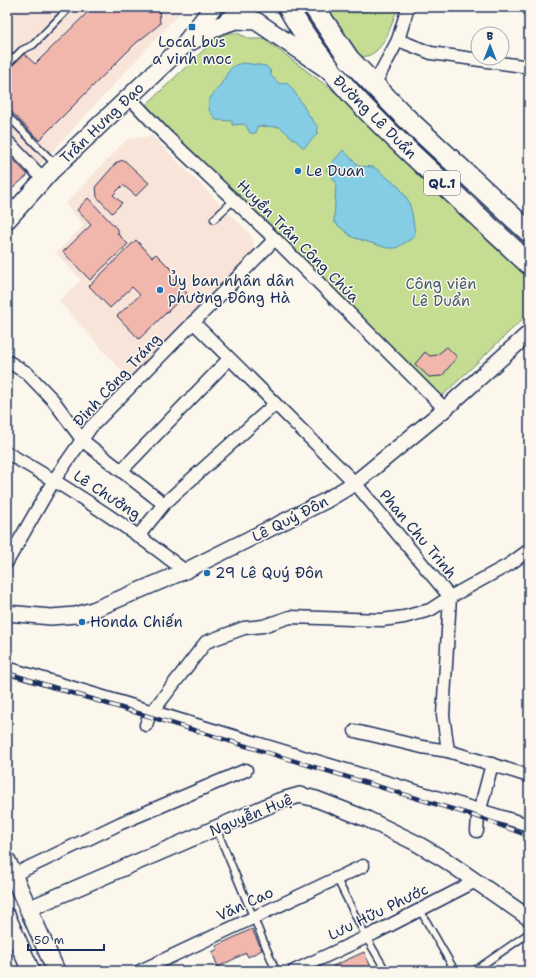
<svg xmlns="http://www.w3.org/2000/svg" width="536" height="978" viewBox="0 0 536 978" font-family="'Shantell Sans',sans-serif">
<rect width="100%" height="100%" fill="#fbf7ec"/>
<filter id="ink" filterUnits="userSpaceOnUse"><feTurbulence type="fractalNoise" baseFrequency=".025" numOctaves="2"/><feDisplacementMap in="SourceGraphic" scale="8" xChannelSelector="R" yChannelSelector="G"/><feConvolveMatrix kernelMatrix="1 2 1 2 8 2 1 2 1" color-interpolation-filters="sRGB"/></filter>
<g filter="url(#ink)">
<g fill="#f8e4d9">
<path d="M 7,7 L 185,7 L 39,166 L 7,129 Z"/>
<path d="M 152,136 L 250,234 L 254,245 L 253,253 L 128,378 L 59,301 L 81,280 L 56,253 L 84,225 L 65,204 L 127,139 Z"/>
</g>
<g fill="#c4dd93" stroke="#708678">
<path d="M 320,7 L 336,7 L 345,12 L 358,13 L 377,7 L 398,7 C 392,22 385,51 367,56 C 363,57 358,56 354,56 Z"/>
<path d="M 226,33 L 237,33 L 250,39 L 264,39 L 335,92 L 529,276 L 529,313 L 442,396 L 145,106 L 212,42 L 218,36 Z"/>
</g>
<g fill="#84cde5" stroke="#5a8eaf">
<path d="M 244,63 L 266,66 L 270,70 L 271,76 L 280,84 L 287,83 C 300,96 305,113 318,127 L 317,134 L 304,148 L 280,127 L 257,126 L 256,133 L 250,133 L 245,124 L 232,125 L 232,121 L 216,120 L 209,110 L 209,100 C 213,93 219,88 223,81 C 228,72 231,64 244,63 Z"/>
<path d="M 343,150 L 359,166 L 374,167 L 399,187 L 408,200 L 412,213 L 415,234 L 413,238 L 396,248 L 387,248 L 352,237 L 334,222 L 336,182 L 326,170 Z"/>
</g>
<g fill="#f1b7ac" stroke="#1b2f5e">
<path d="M 24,7 L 51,7 L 41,10 Z"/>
<path d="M 93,7 L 159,7 L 160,24 L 135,44 L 39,140 L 7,107 L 7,70 L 23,53 L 35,64 Z"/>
<path d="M 7,153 L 28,175 L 7,193 Z"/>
<path d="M 124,160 L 149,183 L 136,196 L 123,185 L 113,195 L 122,203 L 112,213 L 97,197 L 96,186 L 117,162 Z"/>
<path d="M 88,198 L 119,231 L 117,233 L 128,244 L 90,280 L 63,252 L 91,225 L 77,210 Z"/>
<path d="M 136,240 L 152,257 L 156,254 L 174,272 L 170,276 L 187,293 L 139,339 L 117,316 L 140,295 L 132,287 L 110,308 L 89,286 Z"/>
<path d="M 447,347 L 457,357 L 442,376 L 429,377 L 415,364 L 425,352 L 430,356 L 437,355 Z"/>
<path d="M 252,929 L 262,950 L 248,957 L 246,953 L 218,967 L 212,952 L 218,949 L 216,946 Z"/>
<path d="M 364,952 L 373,971 L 336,971 L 333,966 Z"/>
</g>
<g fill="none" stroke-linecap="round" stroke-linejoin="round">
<defs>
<g id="service">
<path d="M 7,65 L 22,50 L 33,45 L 70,7"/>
<path d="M 7,115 L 56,165"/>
<path d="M 214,219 L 234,200"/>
<path d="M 216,828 L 276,971"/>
<path d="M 337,879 L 366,937 L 386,971"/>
<path d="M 420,910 L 455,971"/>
<path d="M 474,971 L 529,933"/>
</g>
<g id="minor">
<path d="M 398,40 L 431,53 L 529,67"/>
<path d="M 374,85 L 398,40 L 408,7"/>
<path d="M 129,97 L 164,134 L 275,239 L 445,409"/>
<path d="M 7,141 L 44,180"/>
<path d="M 193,322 L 355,483 L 450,597 L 443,715 L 448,751 L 529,776"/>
<path d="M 7,361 L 27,373 L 53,400 L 83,441 L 164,504"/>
<path d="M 7,453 C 69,488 129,527 185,571"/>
<path d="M 122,470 L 229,359"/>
<path d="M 139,535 L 164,504 L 275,404"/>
<path d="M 7,562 L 54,480 L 91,427 L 275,239"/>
<path d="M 7,668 L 529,825"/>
<path d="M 146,725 L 149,716 L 206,642 L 244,628 L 263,626 L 290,617 L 382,620 L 404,617 L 430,610 L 450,597 L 510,564 L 529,550"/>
<path d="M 355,731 L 422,747 L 448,751"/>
<path d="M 477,831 L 478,817 L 492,764"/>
<path d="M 13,875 L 121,823 L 246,770"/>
<path d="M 140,971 L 363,866"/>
<path d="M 294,971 L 375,933 L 476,881"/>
</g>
<g id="tertiary">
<path d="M 7,613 L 51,617 L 76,615 L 93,610 L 185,571 L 325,501 L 355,483 L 445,409 L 529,333"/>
<path d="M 28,909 L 279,801 L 300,795 L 316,799 L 367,819 L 416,843 L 445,860 L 529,918"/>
</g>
<g id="secondary">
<path d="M 227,21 L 250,7"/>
<path d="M 190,42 L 218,26 L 236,20 L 256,21 L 328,70"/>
<path d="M 7,220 L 51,171 L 183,46 L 213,7"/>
<path d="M 7,861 L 56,971"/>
<path d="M 7,917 L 31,971"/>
</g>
<g id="trunk">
<path d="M 288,7 C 324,72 377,122 431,172 C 463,203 496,233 529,264"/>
<path d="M 314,7 L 349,59 L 404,116 L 529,232"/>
</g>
</defs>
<use href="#service" stroke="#1b2f5e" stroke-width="9"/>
<use href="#minor" stroke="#1b2f5e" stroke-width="15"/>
<use href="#tertiary" stroke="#1b2f5e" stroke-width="18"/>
<use href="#secondary" stroke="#1b2f5e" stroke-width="20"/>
<use href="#trunk" stroke="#1b2f5e" stroke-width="23"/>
<use href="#service" stroke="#fbf7ec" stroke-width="6"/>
<use href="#minor" stroke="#fbf7ec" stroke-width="12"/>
<use href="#tertiary" stroke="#fbf7ec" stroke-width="15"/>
<use href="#secondary" stroke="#fbf7ec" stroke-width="17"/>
<use href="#trunk" stroke="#fbf7ec" stroke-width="20"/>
<defs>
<path id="rail" d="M 7,673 L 478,817 L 529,836"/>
</defs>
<use href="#rail" stroke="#1b2f5e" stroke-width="4.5"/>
<use href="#rail" stroke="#fbf7ec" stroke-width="3" stroke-dasharray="9" stroke-linecap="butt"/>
</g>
</g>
<g fill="#1f6fb2" stroke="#fbf7ec" stroke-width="1.5">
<rect x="188" y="23" width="8" height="8" rx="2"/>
<circle cx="298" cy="171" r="4"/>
<circle cx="160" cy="290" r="4"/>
<circle cx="207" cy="573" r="4"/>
<circle cx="82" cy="622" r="4"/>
</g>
<g text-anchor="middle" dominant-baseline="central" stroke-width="3" stroke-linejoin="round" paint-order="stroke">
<rect fill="#fbf7ec" stroke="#5e6b89" stroke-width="1" x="424" y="171" width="36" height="24" rx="3"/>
<g font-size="14" font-weight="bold" fill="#1b2f5e">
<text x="442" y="183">QL.1</text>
</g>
<g font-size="15" fill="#1b2f5e" stroke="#fbf7ec" text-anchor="start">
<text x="192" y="42" text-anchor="middle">Local bus<tspan x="192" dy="17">a vinh moc</tspan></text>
<text x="306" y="171">Le Duan</text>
<text x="168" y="281">Ủy ban nhân dân<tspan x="168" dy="17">phường Đông Hà</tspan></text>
<text x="215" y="573">29 Lê Quý Đôn</text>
<text x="90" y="622">Honda Chiến</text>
</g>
<g font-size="15" fill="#1b2f5e" stroke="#fbf7ec">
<text transform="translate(375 117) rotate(45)">Đường Lê Duẩn</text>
<text transform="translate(102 123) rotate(-44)">Trần Hưng Đạo</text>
<text transform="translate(298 241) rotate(45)">Huyền Trân Công Chúa</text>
<text transform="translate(117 380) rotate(-47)">Đinh Công Tráng</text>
<text transform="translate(107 495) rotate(33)">Lê Chưởng</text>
<text transform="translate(290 519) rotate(-27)">Lê Quý Đôn</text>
<text transform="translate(418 534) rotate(50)">Phan Chu Trinh</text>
<text transform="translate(251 815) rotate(-22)">Nguyễn Huệ</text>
<text transform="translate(245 904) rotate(-25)">Văn Cao</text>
<text transform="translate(378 912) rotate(-26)">Lưu Hữu Phước</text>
</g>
<g font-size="15" fill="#455a6b" stroke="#fbf7ec">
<text x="441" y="284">Công viên<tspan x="441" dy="17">Lê Duẩn</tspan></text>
</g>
</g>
<rect width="536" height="978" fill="none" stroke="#fbf7ec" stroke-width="24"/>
<rect x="12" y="12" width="512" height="954" fill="none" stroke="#1b2f5e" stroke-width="1.5" filter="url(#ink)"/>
<g transform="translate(490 46)"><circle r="19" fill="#fbf7ec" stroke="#a1a7b3"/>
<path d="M0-3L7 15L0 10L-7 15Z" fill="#1f6fb2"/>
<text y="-6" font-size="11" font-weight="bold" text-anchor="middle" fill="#1b2f5e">B</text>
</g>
<path d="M28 944v6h76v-6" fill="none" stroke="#1b2f5e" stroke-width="2"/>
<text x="34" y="944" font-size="12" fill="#1b2f5e" stroke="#fbf7ec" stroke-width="3" paint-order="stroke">50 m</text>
</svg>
